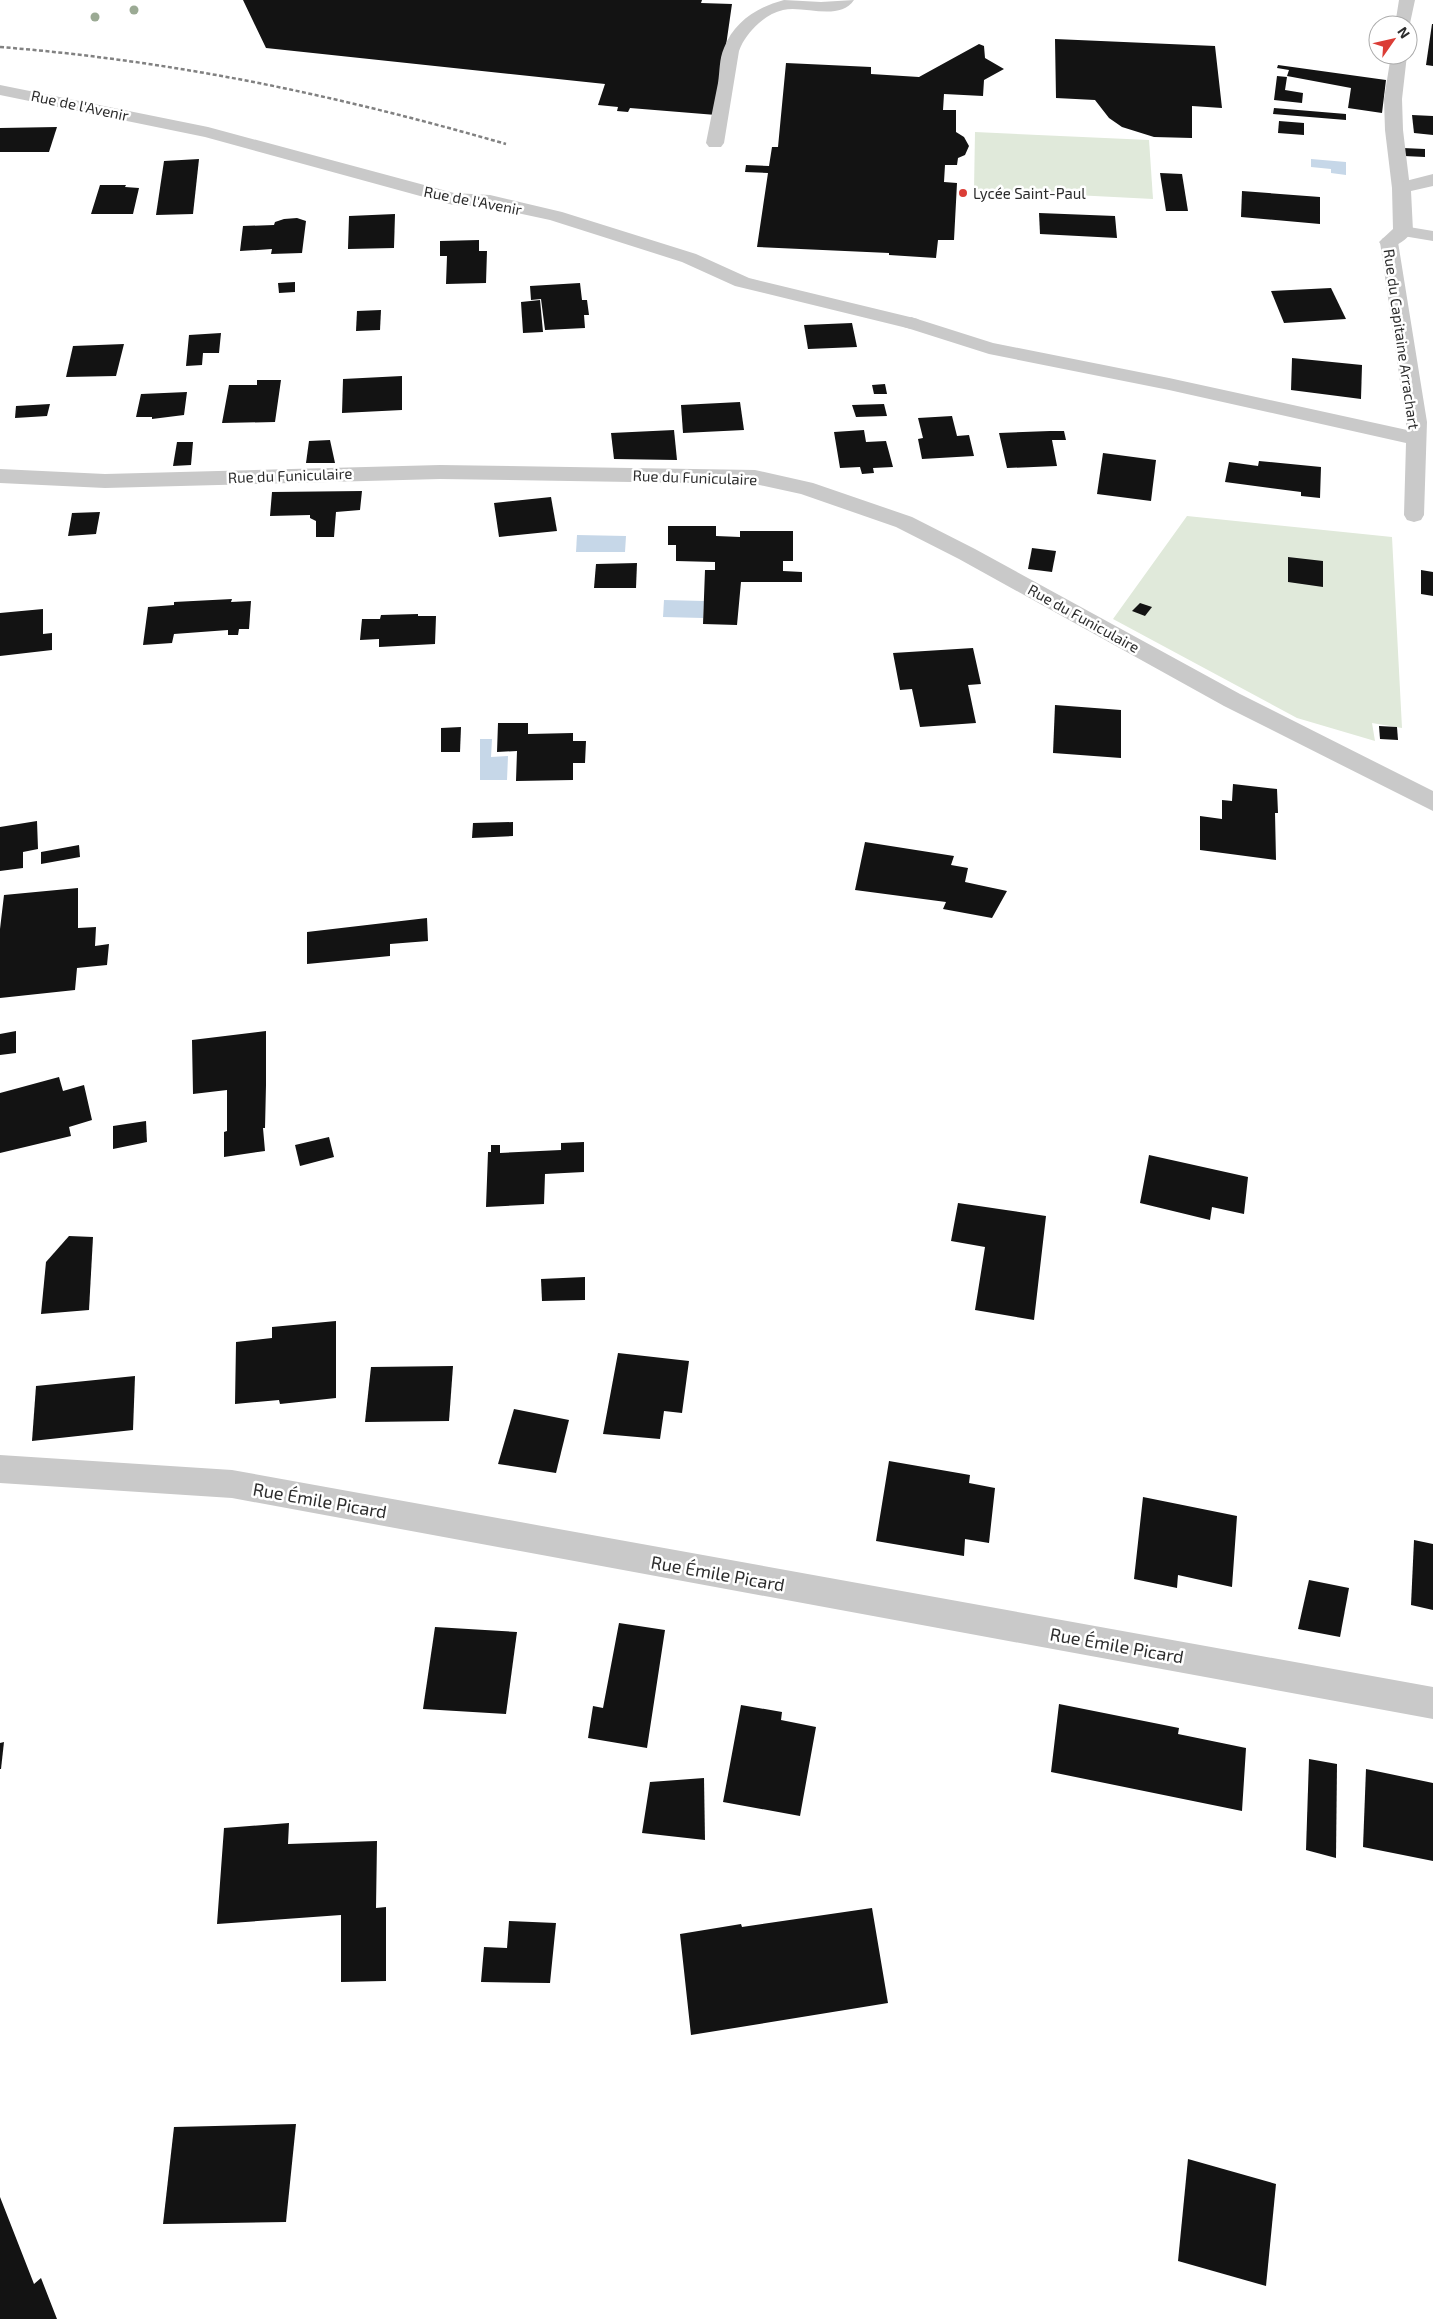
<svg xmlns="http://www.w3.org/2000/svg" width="1433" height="2319" viewBox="0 0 1433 2319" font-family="'Exo 2',sans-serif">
<rect width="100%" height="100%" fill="#fff"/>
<g fill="#e0e9da">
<path d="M 975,132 L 1149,140 L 1153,199 L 974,190 Z"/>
<path d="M 1187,516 L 1392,537 L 1402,728 L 1372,723 L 1375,741 L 1297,718 L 1113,619 Z"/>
</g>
<g fill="#c6d7e8">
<path d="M 1311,159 L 1346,162 L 1346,175 L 1331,173 L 1331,169 L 1311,167 Z"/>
<path d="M 577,535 L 626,536 L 625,552 L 576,552 Z"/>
<path d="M 664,600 L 704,601 L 703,618 L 663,617 Z"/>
<path d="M 480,739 L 492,739 L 491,757 L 508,756 L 507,780 L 480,780 Z"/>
</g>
<g fill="#131313">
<path d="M 243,0 L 702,0 L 701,3 L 732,4 L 716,115 L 630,108 L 628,112 L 617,111 L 618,107 L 598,105 L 605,84 L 266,48 Z"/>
<path d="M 1432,24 L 1433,24 L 1433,66 L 1426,65 Z"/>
<path d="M 1055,39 L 1215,46 L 1222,108 L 1192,106 L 1192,138 L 1154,137 L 1122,127 L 1109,118 L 1095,100 L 1056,98 Z"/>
<path d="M 979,44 L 984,46 L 985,58 L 1004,69 L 984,80 L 983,96 L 944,94 L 943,110 L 956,110 L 956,132 L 964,137 L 969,146 L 965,155 L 958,158 L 957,165 L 945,165 L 944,182 L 957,183 L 954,240 L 938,240 L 936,258 L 889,255 L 889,253 L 757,247 L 768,173 L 745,172 L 746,165 L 769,166 L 772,147 L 778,147 L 786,63 L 871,67 L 871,74 L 919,77 Z"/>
<path d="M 1278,65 L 1386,80 L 1382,113 L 1348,108 L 1351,88 L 1287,76 L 1289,70 L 1277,68 Z"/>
<path d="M 1277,76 L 1287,77 L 1285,90 L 1303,93 L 1302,103 L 1274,100 Z"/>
<path d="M 1274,108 L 1346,114 L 1346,120 L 1273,114 Z"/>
<path d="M 1412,115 L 1433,116 L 1433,135 L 1414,133 Z"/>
<path d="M 1279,121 L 1304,123 L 1304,135 L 1278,133 Z"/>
<path d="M 57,127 L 49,152 L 0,152 L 0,128 Z"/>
<path d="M 1403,148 L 1425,149 L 1425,157 L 1404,156 Z"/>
<path d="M 199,159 L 193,214 L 156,215 L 164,161 Z"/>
<path d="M 1160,173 L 1182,174 L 1188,211 L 1166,211 Z"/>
<path d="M 100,185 L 126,185 L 125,187 L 139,188 L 133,214 L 91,214 Z"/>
<path d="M 1242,191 L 1320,197 L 1320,224 L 1241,217 Z"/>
<path d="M 1039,213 L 1115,216 L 1117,238 L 1040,234 Z"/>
<path d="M 395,214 L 394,248 L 348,249 L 349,216 Z"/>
<path d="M 297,218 L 306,221 L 302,253 L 271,254 L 272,249 L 240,251 L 243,226 L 274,225 L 275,222 L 284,219 Z"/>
<path d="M 479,240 L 479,251 L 487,251 L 486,283 L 446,284 L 447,256 L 440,256 L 440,241 Z"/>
<path d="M 295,282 L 295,292 L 279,293 L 278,283 Z"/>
<path d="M 580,283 L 582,300 L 587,300 L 589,315 L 584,315 L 585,328 L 545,330 L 541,299 L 531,300 L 530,286 Z"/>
<path d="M 1331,288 L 1346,319 L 1284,323 L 1271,291 Z"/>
<path d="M 540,300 L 543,332 L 523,333 L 521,302 Z"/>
<path d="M 381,310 L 380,330 L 356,331 L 357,311 Z"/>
<path d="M 852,323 L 857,347 L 808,349 L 804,325 Z"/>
<path d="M 221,333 L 219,353 L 203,353 L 202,365 L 186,366 L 189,335 Z"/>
<path d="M 124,344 L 116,376 L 66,377 L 73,346 Z"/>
<path d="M 1292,358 L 1362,365 L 1361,399 L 1291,390 Z"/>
<path d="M 402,376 L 402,410 L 342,413 L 343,379 Z"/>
<path d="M 257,380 L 281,380 L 275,422 L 222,423 L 229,385 L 257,385 Z"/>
<path d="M 885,384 L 887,394 L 874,394 L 872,385 Z"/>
<path d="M 187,392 L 184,415 L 152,419 L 152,417 L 136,417 L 141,394 Z"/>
<path d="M 740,402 L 744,430 L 683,433 L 681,405 Z"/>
<path d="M 50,404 L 47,416 L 15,418 L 16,406 Z"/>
<path d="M 884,404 L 887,416 L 856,417 L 852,405 Z"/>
<path d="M 952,416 L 957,436 L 969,435 L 974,456 L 922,459 L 918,439 L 923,438 L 918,418 Z"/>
<path d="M 674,430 L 677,460 L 614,459 L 611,433 Z"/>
<path d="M 864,430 L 866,442 L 886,441 L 893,467 L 873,468 L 874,473 L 862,474 L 860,467 L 840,468 L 834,432 Z"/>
<path d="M 1050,431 L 1064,431 L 1066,440 L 1052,440 L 1057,466 L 1007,468 L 999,433 Z"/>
<path d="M 330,440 L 335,463 L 306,463 L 309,441 Z"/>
<path d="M 177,442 L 193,442 L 191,465 L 173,466 Z"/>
<path d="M 1103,453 L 1156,460 L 1151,501 L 1097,494 Z"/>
<path d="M 1259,461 L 1321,467 L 1320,498 L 1301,496 L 1301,492 L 1225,482 L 1229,462 L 1258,466 Z"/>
<path d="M 362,491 L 360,510 L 336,512 L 334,537 L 316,537 L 316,521 L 310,518 L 310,515 L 270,516 L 272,492 Z"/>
<path d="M 551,497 L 557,531 L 499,537 L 494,503 Z"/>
<path d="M 100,512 L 96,534 L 68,536 L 72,513 Z"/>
<path d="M 668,526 L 716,526 L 716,536 L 740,537 L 740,531 L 793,531 L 793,561 L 783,561 L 783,571 L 802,572 L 802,582 L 741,582 L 737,625 L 703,624 L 705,570 L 715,570 L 715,562 L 676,561 L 676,545 L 668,545 Z"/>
<path d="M 1032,548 L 1056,551 L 1052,572 L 1028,569 Z"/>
<path d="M 1288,557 L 1323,561 L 1323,587 L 1288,582 Z"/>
<path d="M 637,563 L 636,588 L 594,588 L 596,564 Z"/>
<path d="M 1421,570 L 1433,572 L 1433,596 L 1421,594 Z"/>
<path d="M 232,599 L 231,602 L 251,601 L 249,629 L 239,629 L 238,635 L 228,635 L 228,630 L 174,634 L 172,643 L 143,645 L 148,607 L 174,605 L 174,602 Z"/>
<path d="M 1140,603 L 1152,607 L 1145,616 L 1132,611 Z"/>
<path d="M 43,609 L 43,634 L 52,633 L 52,650 L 0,656 L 0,613 Z"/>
<path d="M 418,614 L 418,616 L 436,616 L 435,644 L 379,647 L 379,639 L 360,640 L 362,619 L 380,619 L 381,615 Z"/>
<path d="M 973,648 L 981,684 L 968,685 L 976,723 L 920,727 L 912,689 L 900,690 L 893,653 Z"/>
<path d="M 1055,705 L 1121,710 L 1121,758 L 1053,753 Z"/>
<path d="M 498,723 L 528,723 L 528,734 L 573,733 L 573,741 L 586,741 L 585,763 L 573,763 L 573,780 L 516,781 L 517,751 L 497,752 Z"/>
<path d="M 1379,726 L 1397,727 L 1398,740 L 1380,739 Z"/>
<path d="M 461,727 L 460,752 L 441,752 L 441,728 Z"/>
<path d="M 1233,784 L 1277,789 L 1278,813 L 1275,813 L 1276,860 L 1200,850 L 1200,816 L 1222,819 L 1222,800 L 1232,801 Z"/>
<path d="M 37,821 L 38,849 L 23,852 L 23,868 L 0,871 L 0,827 Z"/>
<path d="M 513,822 L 513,836 L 472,838 L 473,823 Z"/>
<path d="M 865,842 L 954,856 L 951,865 L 968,868 L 965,882 L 1007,891 L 992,918 L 943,909 L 946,902 L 855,890 Z"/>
<path d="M 79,845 L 80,857 L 41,864 L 41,852 Z"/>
<path d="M 78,888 L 78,928 L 96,927 L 95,946 L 109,944 L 107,965 L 77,968 L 75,990 L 0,998 L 0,929 L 4,895 Z"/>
<path d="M 427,918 L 428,941 L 390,944 L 390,956 L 307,964 L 307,932 Z"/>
<path d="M 16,1031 L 16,1053 L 0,1055 L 0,1034 Z"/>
<path d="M 266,1031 L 266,1085 L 265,1128 L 263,1128 L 265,1151 L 224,1157 L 224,1132 L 227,1131 L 227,1090 L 193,1094 L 192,1040 Z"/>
<path d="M 59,1077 L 63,1091 L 84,1085 L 92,1120 L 69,1127 L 71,1136 L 0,1153 L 0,1093 Z"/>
<path d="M 146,1121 L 147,1142 L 113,1149 L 113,1126 Z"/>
<path d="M 329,1137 L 334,1157 L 300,1166 L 295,1145 Z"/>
<path d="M 584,1142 L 584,1172 L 545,1174 L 544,1204 L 486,1207 L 488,1152 L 491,1152 L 491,1145 L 500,1145 L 500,1153 L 561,1150 L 561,1143 Z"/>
<path d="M 1149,1155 L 1248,1177 L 1244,1214 L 1212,1207 L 1210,1220 L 1140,1203 Z"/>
<path d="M 958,1203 L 1046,1216 L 1034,1320 L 975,1310 L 985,1247 L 951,1241 Z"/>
<path d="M 69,1236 L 93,1237 L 89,1310 L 41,1314 L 46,1262 Z"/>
<path d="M 585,1277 L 585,1300 L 542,1301 L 541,1279 Z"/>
<path d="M 336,1321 L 336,1398 L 280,1404 L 279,1400 L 235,1404 L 236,1342 L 272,1338 L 272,1327 Z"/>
<path d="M 618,1353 L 689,1361 L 682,1413 L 664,1411 L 660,1439 L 603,1434 Z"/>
<path d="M 453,1366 L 449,1421 L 365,1422 L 371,1367 Z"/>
<path d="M 135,1376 L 133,1430 L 32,1441 L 36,1386 Z"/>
<path d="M 514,1409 L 569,1420 L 556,1473 L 498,1464 Z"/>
<path d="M 889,1461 L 970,1475 L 969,1483 L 995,1488 L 989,1543 L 965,1539 L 964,1556 L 876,1541 Z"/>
<path d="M 1143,1497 L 1237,1516 L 1232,1587 L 1178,1575 L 1177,1588 L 1134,1579 Z"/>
<path d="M 1414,1540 L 1433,1544 L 1433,1610 L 1411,1605 Z"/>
<path d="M 1309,1580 L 1349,1588 L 1340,1637 L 1298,1629 Z"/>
<path d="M 619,1623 L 665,1630 L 647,1748 L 588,1738 L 593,1706 L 603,1708 Z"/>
<path d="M 435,1627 L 517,1632 L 506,1714 L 423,1709 Z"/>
<path d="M 1059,1704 L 1179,1728 L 1178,1734 L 1246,1748 L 1242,1811 L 1051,1772 Z"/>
<path d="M 741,1705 L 782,1712 L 781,1720 L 816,1727 L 800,1816 L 723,1802 Z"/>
<path d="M 4,1742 L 1,1769 L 0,1769 L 0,1743 Z"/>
<path d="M 1309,1759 L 1337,1764 L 1336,1858 L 1306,1850 Z"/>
<path d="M 1366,1769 L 1433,1783 L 1433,1861 L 1363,1847 Z"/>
<path d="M 704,1778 L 705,1840 L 642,1833 L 650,1782 Z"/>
<path d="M 289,1823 L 288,1844 L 377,1841 L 376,1908 L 386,1907 L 386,1981 L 341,1982 L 341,1915 L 217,1924 L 224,1828 Z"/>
<path d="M 872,1908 L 888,2003 L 691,2035 L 680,1934 L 741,1924 L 742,1927 Z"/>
<path d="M 509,1921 L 556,1923 L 550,1983 L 481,1982 L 484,1947 L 507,1948 Z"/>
<path d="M 296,2124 L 286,2222 L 163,2224 L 174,2127 Z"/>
<path d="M 1188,2159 L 1276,2184 L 1266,2286 L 1178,2261 Z"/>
<path d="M 0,2197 L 34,2284 L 41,2278 L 57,2319 L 0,2319 Z"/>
</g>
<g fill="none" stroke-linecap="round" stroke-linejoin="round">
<g fill="#c9c9c9" fill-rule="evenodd">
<path d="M 784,0 L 821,2 L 854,0 C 839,22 804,5 783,10 C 774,12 766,17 759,23 C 750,31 743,40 739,51 L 724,143 L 721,147 L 709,147 L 706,143 C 710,123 714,103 718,83 C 720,71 719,59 724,48 C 734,22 757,7 784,0 Z"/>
<path d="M 1399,0 L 1415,0 L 1409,28 L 1408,25 L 1395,25 Z"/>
<path d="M 1391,55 L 1407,55 L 1402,99 L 1403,130 L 1410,188 L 1407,192 L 1395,192 L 1392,188 L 1385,130 L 1384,99 Z"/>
<path d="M 1403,226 L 1433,231 L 1433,241 L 1397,235 L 1394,231 L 1397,227 Z"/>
<path d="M 1389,237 L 1395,238 L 1398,242 L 1427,422 L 1424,515 L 1421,520 L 1414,522 L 1407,520 L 1404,515 L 1406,443 L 1169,390 L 989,354 L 904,327 L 902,323 L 904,319 L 911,317 L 993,343 L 1169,378 L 1407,430 L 1380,242 L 1383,238 Z"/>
</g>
<g fill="#c9c9c9" fill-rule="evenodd">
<path d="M 0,85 L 208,127 L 454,193 L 490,195 L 562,212 L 696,254 L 749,278 L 918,319 L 921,323 L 918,327 L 911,329 L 735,286 L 682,262 L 550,220 L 490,207 L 453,205 L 205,137 L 0,95 Z"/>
<path d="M 1433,174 L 1433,186 L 1411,191 L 1413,231 C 1405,241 1395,249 1382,246 L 1379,242 L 1393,229 L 1392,188 L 1394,184 Z"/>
<path d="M 440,465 L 755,470 L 813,483 L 912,517 L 975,549 L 1240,694 L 1433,791 L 1433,811 L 1224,706 L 959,559 L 896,527 L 801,494 L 755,484 L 440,479 L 105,488 L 0,483 L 0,469 L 105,474 Z"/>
<path d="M 0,1455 L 232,1470 L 1433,1687 L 1433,1719 L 232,1498 L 0,1483 Z"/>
</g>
<path stroke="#818181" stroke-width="2.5" stroke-dasharray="4 2.5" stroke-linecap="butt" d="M 0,47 C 176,61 336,95 506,144"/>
</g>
<g fill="#9baa94">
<circle cx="134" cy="10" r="4.5"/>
<circle cx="95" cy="17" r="4.5"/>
</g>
<circle fill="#db3d36" stroke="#fff" stroke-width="2" cx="963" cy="193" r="5"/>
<g text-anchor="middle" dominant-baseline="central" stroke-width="5" stroke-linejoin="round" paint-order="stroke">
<g font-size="15" fill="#2c2c2c" stroke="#fff">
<text transform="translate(80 105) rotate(12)">Rue de l'Avenir</text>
<text transform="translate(473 200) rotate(11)">Rue de l'Avenir</text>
<text transform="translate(1402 339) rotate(82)">Rue du Capitaine Arrachart</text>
<text transform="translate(290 475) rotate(-2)">Rue du Funiculaire</text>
<text transform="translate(695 477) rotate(2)">Rue du Funiculaire</text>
<text transform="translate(1084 618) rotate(29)">Rue du Funiculaire</text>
</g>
<g font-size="15" fill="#2c2c2c" stroke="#fff" text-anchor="start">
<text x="973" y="193">Lycée Saint-Paul</text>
</g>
<g font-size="18" fill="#2c2c2c" stroke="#fff">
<text transform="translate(320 1500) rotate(10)">Rue Émile Picard</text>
<text transform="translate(718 1573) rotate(10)">Rue Émile Picard</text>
<text transform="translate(1117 1645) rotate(10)">Rue Émile Picard</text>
</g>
</g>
<g transform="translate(1393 40) rotate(56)"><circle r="24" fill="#ffffff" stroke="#ababab"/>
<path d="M0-4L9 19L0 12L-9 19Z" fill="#db3d36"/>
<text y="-8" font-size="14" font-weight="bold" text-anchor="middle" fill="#2c2c2c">N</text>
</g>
</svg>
